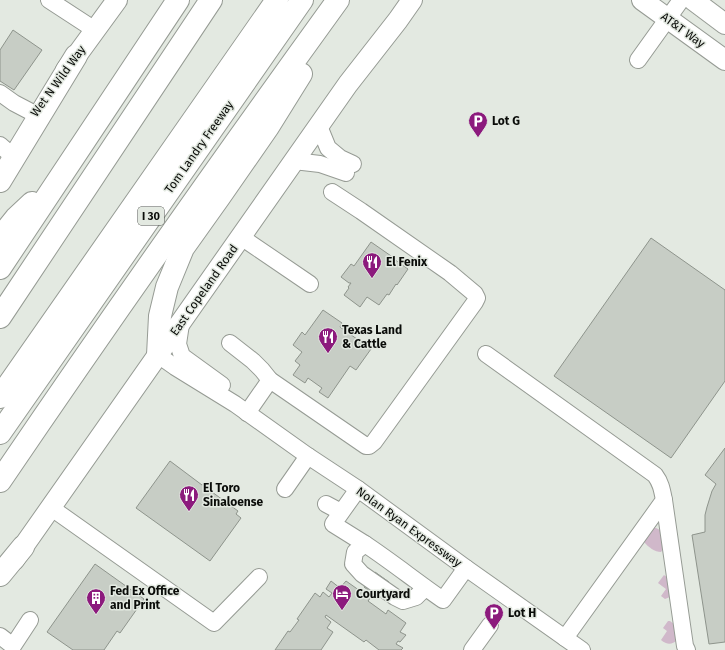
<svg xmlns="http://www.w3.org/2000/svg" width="725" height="650" viewBox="0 0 725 650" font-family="'Fira Sans',sans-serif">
<rect width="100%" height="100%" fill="#e3e9e1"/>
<g fill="#d0b8ca">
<path d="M 654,528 L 656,528 L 660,530 L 663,549 L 661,552 C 655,552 648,547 644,542 L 644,540 Z"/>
<path d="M 664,575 L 668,578 L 670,597 L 665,599 L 661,596 L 666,589 L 658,583 Z"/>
<path d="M 668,621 L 670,621 L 675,625 L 677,640 C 672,645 667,645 661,640 L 667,631 L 663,628 Z"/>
</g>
<g fill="#c7cdc5" stroke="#8e948c">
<path d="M 13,30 L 42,50 L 14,90 L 0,81 L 0,50 Z"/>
<path d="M 651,238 L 725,290 L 725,381 L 671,458 L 554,376 Z"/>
<path d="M 371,242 L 394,258 L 394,259 L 408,269 L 397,285 L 396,284 L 389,295 L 387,294 L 379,305 L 367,297 L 360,307 L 344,295 L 349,288 L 348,287 L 351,283 L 349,283 L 341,277 L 351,264 L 354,266 Z"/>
<path d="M 323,310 L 342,323 L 340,327 L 371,349 L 356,370 L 350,366 L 328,398 L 319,392 L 322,388 L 308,378 L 305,383 L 293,375 L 300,365 L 295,361 L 302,352 L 293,345 L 302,332 L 305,335 Z"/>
<path d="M 725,448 L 725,642 L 709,644 L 692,535 L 705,532 L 705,515 L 707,507 L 712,491 L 716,484 L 705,475 Z"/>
<path d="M 170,461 L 202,485 L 207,483 L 211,486 L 212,492 L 238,511 L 236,514 L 241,518 L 210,561 L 136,508 Z"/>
<path d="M 95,564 L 144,599 L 120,633 L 117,631 L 104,650 L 73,650 L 47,632 Z"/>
<path d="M 375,572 L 389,582 L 379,596 L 374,593 L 368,601 L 386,614 L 388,610 L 406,623 L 400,632 L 406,635 L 400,642 L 398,641 L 396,644 L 403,648 L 401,650 L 379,650 L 366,640 L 364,642 L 326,615 L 325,617 L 331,622 L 327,628 L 333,632 L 321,650 L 275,650 L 288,631 L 290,632 L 299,620 L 297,619 L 315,593 L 320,597 L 323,592 L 329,597 L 332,593 L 326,589 L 331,581 L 340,588 L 346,581 L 363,593 L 360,596 L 362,597 L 368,590 L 364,587 Z"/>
</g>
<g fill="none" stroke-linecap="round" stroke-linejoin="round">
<defs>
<g id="minor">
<path d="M 49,0 L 95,30"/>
<path d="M 638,60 L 681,0"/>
<path d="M 0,93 L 14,103 L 35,114"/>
<path d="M 319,126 L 328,148 L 340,158 L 353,164"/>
<path d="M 0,145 L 8,152"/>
<path d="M 294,161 L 320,164 L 346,173"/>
<path d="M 241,237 L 310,284"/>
<path d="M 181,324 L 178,344 L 182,356 L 222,385"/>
<path d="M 230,343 L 253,361 L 262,370 L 270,380 L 366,446 L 369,446 L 374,442 L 475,302 L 477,298 L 475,294 L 450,273 L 361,211 L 332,192"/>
<path d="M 486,354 L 655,475 C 661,483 662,490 664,500 L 565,638"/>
<path d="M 158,355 L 175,367 L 235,404 L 308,456 L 358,489 L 466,568 L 582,650"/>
<path d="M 247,413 L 270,380"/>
<path d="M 285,489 L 308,456"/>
<path d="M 358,489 L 333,524 L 365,544"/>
<path d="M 664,500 L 685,646 L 687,650"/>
<path d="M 326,504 L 341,512"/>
<path d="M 50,507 L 214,623 L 259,577"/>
<path d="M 425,588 L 416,597 L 403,601 L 395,597 L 362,574 L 353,564 L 355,552 L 365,544 C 392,562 417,582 443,600 L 466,568"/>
<path d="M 0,636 L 13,646 L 30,620"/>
<path d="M 472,650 L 490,625"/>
</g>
<g id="major">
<path d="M 642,0 L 725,60"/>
<path d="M 693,0 L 725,24"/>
<path d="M 66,70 L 117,0"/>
<path d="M 14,560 L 23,547 L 348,84 L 398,20 L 412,0"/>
</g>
<g id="highway">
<path d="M 0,181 L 76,56"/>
<path d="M 0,238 L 16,218 L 32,203"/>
<path d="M 0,268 L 178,0"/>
<path d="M 0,317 L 211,0"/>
<path d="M 158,355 L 160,316 L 167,287 L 183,248 L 220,196 L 268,127 L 301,74"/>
<path d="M 0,397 L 277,0"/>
<path d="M 0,433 L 302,0"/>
<path d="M 0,481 C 110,319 223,159 338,0"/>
<path d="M 0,575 L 23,547"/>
</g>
</defs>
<use href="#minor" stroke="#969b94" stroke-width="18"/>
<use href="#major" stroke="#969b94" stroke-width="22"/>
<use href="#highway" stroke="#969b94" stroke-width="24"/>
<use href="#minor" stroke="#fff" stroke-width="16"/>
<use href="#major" stroke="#fff" stroke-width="20"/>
<use href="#highway" stroke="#fff" stroke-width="22"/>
</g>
<defs>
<symbol id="parking-pin" viewBox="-11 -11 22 30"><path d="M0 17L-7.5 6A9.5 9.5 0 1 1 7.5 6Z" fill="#8c1a7d" stroke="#e3e9e1"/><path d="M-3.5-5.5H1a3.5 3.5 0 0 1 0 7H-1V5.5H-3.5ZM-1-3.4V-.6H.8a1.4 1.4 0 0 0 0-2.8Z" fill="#fff"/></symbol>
<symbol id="restaurant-pin" viewBox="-11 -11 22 30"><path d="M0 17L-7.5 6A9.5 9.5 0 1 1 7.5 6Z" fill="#8c1a7d" stroke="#e3e9e1"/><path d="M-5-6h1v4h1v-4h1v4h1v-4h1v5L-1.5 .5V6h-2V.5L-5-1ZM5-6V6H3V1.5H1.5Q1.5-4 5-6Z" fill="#fff"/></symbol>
<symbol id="hotel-pin" viewBox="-11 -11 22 30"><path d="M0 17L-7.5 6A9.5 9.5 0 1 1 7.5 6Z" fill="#8c1a7d" stroke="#e3e9e1"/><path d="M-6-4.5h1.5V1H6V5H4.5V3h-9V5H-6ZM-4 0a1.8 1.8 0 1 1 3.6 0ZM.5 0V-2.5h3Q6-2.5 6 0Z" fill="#fff"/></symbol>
<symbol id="building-pin" viewBox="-11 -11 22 30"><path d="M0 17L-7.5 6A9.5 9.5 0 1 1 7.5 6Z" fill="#8c1a7d" stroke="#e3e9e1"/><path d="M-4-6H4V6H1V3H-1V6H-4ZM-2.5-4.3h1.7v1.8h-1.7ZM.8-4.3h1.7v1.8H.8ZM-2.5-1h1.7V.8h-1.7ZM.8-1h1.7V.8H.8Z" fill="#fff"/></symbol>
</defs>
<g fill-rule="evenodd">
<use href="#parking-pin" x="467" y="110" width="22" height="30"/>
<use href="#restaurant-pin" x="361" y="251" width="22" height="30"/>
<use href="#restaurant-pin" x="317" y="326" width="22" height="30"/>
<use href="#restaurant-pin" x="178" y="484" width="22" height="30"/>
<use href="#hotel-pin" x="331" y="583" width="22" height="30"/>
<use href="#building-pin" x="85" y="587" width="22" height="30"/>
<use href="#parking-pin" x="483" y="602" width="22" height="30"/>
</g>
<g text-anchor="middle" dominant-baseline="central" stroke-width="3" stroke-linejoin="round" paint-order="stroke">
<rect fill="#e3e9e1" stroke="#4b4e4a" stroke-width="1" x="138" y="207" width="26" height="18" rx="3"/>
<g font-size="11" font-weight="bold" fill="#0a0c09">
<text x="151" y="216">I 30</text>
</g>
<g font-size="12" fill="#0a0c09" stroke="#e3e9e1">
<text transform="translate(683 30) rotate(36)">AT&amp;T Way</text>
<text transform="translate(58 81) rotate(-54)">Wet N Wild Way</text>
<text transform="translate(199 147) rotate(-55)">Tom Landry Freeway</text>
<text transform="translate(204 290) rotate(-55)">East Copeland Road</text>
<text transform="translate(409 527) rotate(36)">Nolan Ryan Expressway</text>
</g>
<g font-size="12" font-weight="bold" fill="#0a0c09" stroke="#e3e9e1" text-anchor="start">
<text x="492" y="121">Lot G</text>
<text x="386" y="262">El Fenix</text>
<text x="342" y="330">Texas Land<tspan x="342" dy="14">&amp; Cattle</tspan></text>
<text x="203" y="488">El Toro<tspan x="203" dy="14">Sinaloense</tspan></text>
<text x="110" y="591">Fed Ex Office<tspan x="110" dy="14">and Print</tspan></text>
<text x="356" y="594">Courtyard</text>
<text x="508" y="613">Lot H</text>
</g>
</g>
</svg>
